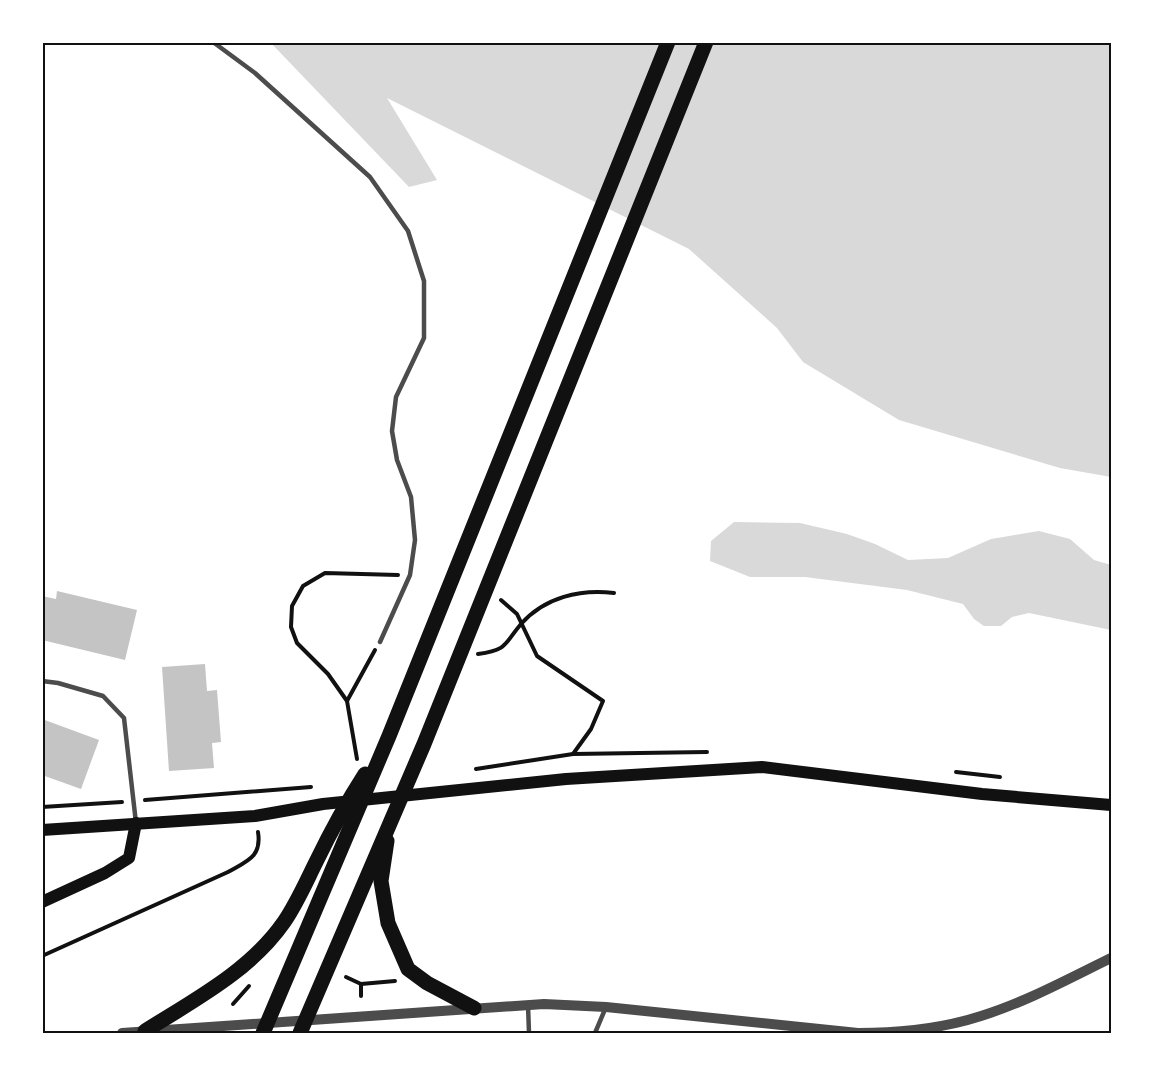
<svg xmlns="http://www.w3.org/2000/svg" width="1153" height="1075" viewBox="0 0 1153 1075" font-family="'Asap Condensed',sans-serif">
<rect width="100%" height="100%" fill="#fff"/>
<g fill="#d9d9d9">
<path d="M 270,42 L 1111,42 L 1111,477 L 1060,468 L 899,420 L 803,362 L 777,328 L 689,249 L 387,98 L 437,180 L 409,187 Z"/>
<path d="M 734,522 L 800,523 L 847,534 L 875,544 L 908,560 L 948,558 L 991,539 L 1039,531 L 1070,539 L 1094,560 L 1111,565 L 1111,630 L 1029,613 L 1012,617 L 1001,626 L 984,626 L 974,619 L 963,604 L 907,590 L 805,577 L 750,577 L 710,561 L 711,541 Z"/>
</g>
<g fill="#c4c4c4">
<path d="M 57,591 L 137,610 L 125,660 L 42,640 L 42,596 L 56,599 Z"/>
<path d="M 205,664 L 207,691 L 217,690 L 221,742 L 212,743 L 214,768 L 169,771 L 162,667 Z"/>
<path d="M 42,719 L 99,740 L 81,789 L 42,775 Z"/>
</g>
<g fill="none" stroke-linecap="round" stroke-linejoin="round">
<g stroke="#111" stroke-width="4">
<path d="M 501,600 L 517,614 L 537,656 L 603,701 L 591,729 L 573,754"/>
<path d="M 478,654 C 508,650 504,644 521,624 C 545,597 580,589 614,593"/>
<path d="M 347,701 L 375,650"/>
<path d="M 357,759 L 347,701 L 328,674 L 297,643 L 291,627 L 292,606 L 303,586 L 325,573 L 398,575"/>
<path d="M 476,769 L 573,754 L 707,752"/>
<path d="M 956,772 L 1000,777"/>
<path d="M 145,800 L 311,787"/>
<path d="M 42,807 L 122,802"/>
<path d="M 42,956 L 228,872 C 247,861 262,857 258,832"/>
<path d="M 346,977 L 361,984 L 395,981"/>
<path d="M 361,984 L 361,996"/>
<path d="M 233,1004 L 249,986"/>
</g>
<g stroke="#4c4c4c" stroke-width="4.5">
<path d="M 213,42 L 255,73 L 370,177 L 408,231 L 424,281 L 424,338 L 396,397 L 392,431 L 397,460 L 411,497 L 415,540 L 410,575 L 380,642"/>
<path d="M 42,681 L 58,683 L 103,696 L 124,718 L 136,823"/>
<path d="M 528,1005 L 529,1033"/>
<path d="M 595,1033 L 606,1007"/>
</g>
<path stroke="#4c4c4c" stroke-width="10" d="M 122,1033 L 544,1004 L 606,1007 L 858,1033 C 899,1033 941,1029 981,1016 C 1026,1002 1068,979 1111,958"/>
<g stroke="#111" stroke-width="12">
<path d="M 42,830 L 255,816 L 323,804 L 566,779 L 762,767 L 982,794 L 1111,805"/>
<path d="M 42,902 L 105,873 L 129,858 L 136,823"/>
</g>
<g stroke="#111" stroke-width="15">
<path d="M 387,841 L 381,881 L 388,923 L 408,969 L 427,983 L 474,1008"/>
<path d="M 145,1031 C 194,1000 250,971 284,922 C 297,903 306,882 316,862 C 331,831 347,802 365,774"/>
<path d="M 263,1033 L 389,736 L 668,42"/>
<path d="M 300,1033 L 424,744 L 706,42"/>
</g>
</g>
<rect width="1153" height="1075" fill="none" stroke="#ffffff" stroke-width="87"/>
<rect x="44" y="44" width="1066" height="988" fill="none" stroke="#111" stroke-width="2"/>
</svg>
